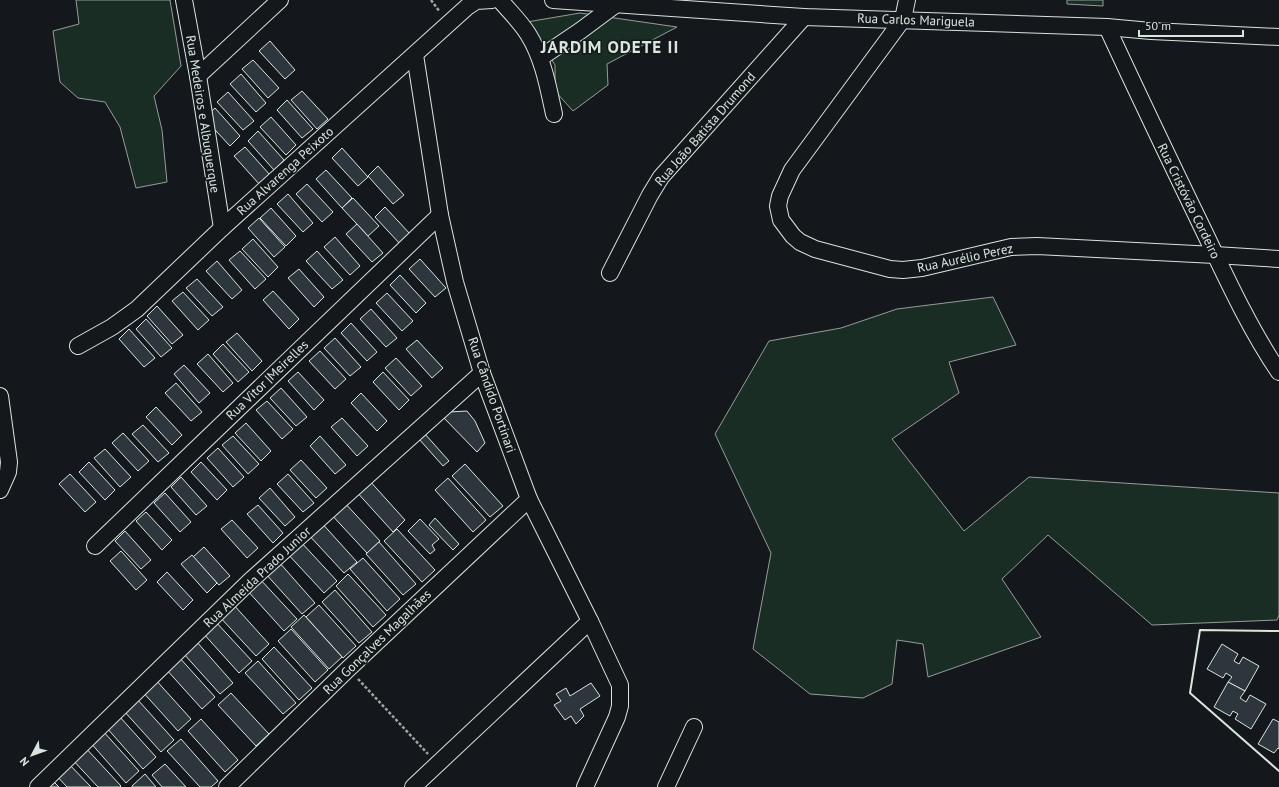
<svg xmlns="http://www.w3.org/2000/svg" width="1279" height="787" viewBox="0 0 1279 787" font-family="'PT Sans',sans-serif">
<rect width="100%" height="100%" fill="#14181c"/>
<g fill="#1a2d24" stroke="#939e99">
<path d="M 76,0 L 170,0 L 181,66 L 154,96 L 162,130 L 167,182 L 136,188 L 120,127 L 105,102 L 78,98 L 60,82 L 53,31 L 79,24 Z"/>
<path d="M 1067,0 L 1103,0 L 1103,6 L 1067,4 Z"/>
<path d="M 580,13 L 677,27 L 607,64 L 608,85 L 573,111 L 555,91 L 555,65 L 527,22 Z"/>
<path d="M 993,297 L 1016,345 L 949,362 L 959,393 L 892,439 L 964,531 L 1029,477 L 1279,493 L 1279,615 L 1277,620 L 1152,625 L 1048,535 L 1002,579 L 1041,637 L 928,677 L 923,644 L 897,640 L 892,684 L 863,698 L 810,694 L 753,649 L 771,553 L 715,434 L 769,341 L 841,328 L 897,309 Z"/>
</g>
<g fill="#2c363c" stroke="#d8e6dc">
<path d="M 270,41 L 295,70 L 285,79 L 259,51 Z"/>
<path d="M 253,60 L 279,88 L 268,98 L 242,69 Z"/>
<path d="M 241,74 L 266,103 L 256,112 L 230,84 Z"/>
<path d="M 302,91 L 328,119 L 317,129 L 291,100 Z"/>
<path d="M 228,92 L 254,121 L 243,130 L 217,102 Z"/>
<path d="M 287,100 L 313,129 L 302,138 L 277,110 Z"/>
<path d="M 215,108 L 240,136 L 230,146 L 204,118 Z"/>
<path d="M 271,117 L 296,145 L 286,155 L 260,127 Z"/>
<path d="M 258,131 L 284,160 L 274,170 L 248,141 Z"/>
<path d="M 245,147 L 270,175 L 260,185 L 234,156 Z"/>
<path d="M 342,148 L 368,177 L 358,186 L 332,158 Z"/>
<path d="M 378,166 L 404,195 L 393,204 L 368,176 Z"/>
<path d="M 326,170 L 352,198 L 342,208 L 316,179 Z"/>
<path d="M 307,184 L 333,212 L 322,222 L 296,194 Z"/>
<path d="M 288,194 L 313,223 L 303,232 L 277,204 Z"/>
<path d="M 353,198 L 379,226 L 368,236 L 342,208 Z"/>
<path d="M 385,207 L 411,235 L 401,245 L 375,217 Z"/>
<path d="M 271,208 L 296,236 L 286,246 L 260,218 Z"/>
<path d="M 259,218 L 285,247 L 274,257 L 248,228 Z"/>
<path d="M 357,224 L 383,253 L 372,262 L 346,234 Z"/>
<path d="M 335,237 L 360,266 L 350,275 L 324,247 Z"/>
<path d="M 253,239 L 278,267 L 268,277 L 242,249 Z"/>
<path d="M 240,251 L 266,279 L 255,289 L 229,260 Z"/>
<path d="M 317,251 L 343,280 L 332,289 L 306,261 Z"/>
<path d="M 420,259 L 446,288 L 435,297 L 409,269 Z"/>
<path d="M 217,261 L 242,290 L 232,299 L 206,271 Z"/>
<path d="M 299,269 L 324,297 L 314,307 L 288,278 Z"/>
<path d="M 400,275 L 426,303 L 416,313 L 390,285 Z"/>
<path d="M 197,279 L 223,307 L 212,316 L 186,288 Z"/>
<path d="M 273,291 L 299,319 L 289,329 L 263,300 Z"/>
<path d="M 183,292 L 209,320 L 198,330 L 172,301 Z"/>
<path d="M 387,293 L 413,321 L 402,331 L 376,303 Z"/>
<path d="M 157,306 L 183,335 L 172,344 L 147,316 Z"/>
<path d="M 371,309 L 397,338 L 386,347 L 360,319 Z"/>
<path d="M 146,319 L 172,348 L 161,357 L 136,329 Z"/>
<path d="M 351,323 L 377,352 L 367,361 L 341,333 Z"/>
<path d="M 129,329 L 155,358 L 144,367 L 119,339 Z"/>
<path d="M 237,333 L 262,361 L 252,371 L 226,342 Z"/>
<path d="M 335,338 L 361,367 L 350,376 L 324,348 Z"/>
<path d="M 417,340 L 443,368 L 432,378 L 406,349 Z"/>
<path d="M 223,344 L 249,372 L 238,382 L 213,354 Z"/>
<path d="M 320,351 L 346,379 L 335,389 L 309,361 Z"/>
<path d="M 208,354 L 233,383 L 223,392 L 197,364 Z"/>
<path d="M 396,358 L 422,386 L 411,396 L 385,368 Z"/>
<path d="M 184,365 L 210,393 L 199,403 L 174,374 Z"/>
<path d="M 298,372 L 324,400 L 314,410 L 288,381 Z"/>
<path d="M 383,372 L 409,400 L 399,410 L 373,382 Z"/>
<path d="M 176,383 L 202,412 L 191,421 L 165,393 Z"/>
<path d="M 281,388 L 307,417 L 296,426 L 270,398 Z"/>
<path d="M 361,393 L 387,421 L 377,431 L 351,403 Z"/>
<path d="M 267,401 L 293,429 L 282,439 L 256,410 Z"/>
<path d="M 156,407 L 182,435 L 172,445 L 146,417 Z"/>
<path d="M 467,411 L 475,421 L 485,443 L 477,452 L 443,417 L 449,412 Z"/>
<path d="M 342,418 L 368,446 L 357,456 L 331,427 Z"/>
<path d="M 246,423 L 271,451 L 261,461 L 235,433 Z"/>
<path d="M 143,425 L 169,453 L 158,462 L 132,434 Z"/>
<path d="M 123,433 L 149,461 L 138,471 L 112,443 Z"/>
<path d="M 425,434 L 449,461 L 443,466 L 419,439 Z"/>
<path d="M 233,436 L 259,464 L 248,474 L 222,445 Z"/>
<path d="M 320,436 L 346,465 L 335,474 L 310,446 Z"/>
<path d="M 218,448 L 244,477 L 233,487 L 207,458 Z"/>
<path d="M 105,449 L 131,477 L 120,487 L 94,458 Z"/>
<path d="M 301,460 L 327,488 L 316,498 L 290,470 Z"/>
<path d="M 89,462 L 115,490 L 105,500 L 79,472 Z"/>
<path d="M 201,462 L 227,490 L 217,500 L 191,472 Z"/>
<path d="M 465,464 L 503,506 L 490,517 L 452,476 Z"/>
<path d="M 70,474 L 96,502 L 85,512 L 59,484 Z"/>
<path d="M 288,474 L 314,503 L 303,512 L 277,484 Z"/>
<path d="M 181,477 L 207,506 L 196,515 L 171,487 Z"/>
<path d="M 448,478 L 486,520 L 473,532 L 435,490 Z"/>
<path d="M 368,479 L 405,520 L 393,532 L 355,490 Z"/>
<path d="M 270,488 L 295,517 L 285,526 L 259,498 Z"/>
<path d="M 165,493 L 191,522 L 180,532 L 154,503 Z"/>
<path d="M 342,500 L 380,541 L 367,553 L 329,512 Z"/>
<path d="M 258,505 L 283,533 L 273,543 L 247,514 Z"/>
<path d="M 146,512 L 172,540 L 162,550 L 136,521 Z"/>
<path d="M 435,518 L 459,544 L 453,550 L 429,525 Z"/>
<path d="M 420,519 L 439,539 L 432,545 L 435,550 L 430,554 L 408,531 Z"/>
<path d="M 232,520 L 258,548 L 247,558 L 221,529 Z"/>
<path d="M 319,520 L 357,562 L 344,573 L 306,532 Z"/>
<path d="M 397,529 L 435,570 L 422,582 L 384,541 Z"/>
<path d="M 125,531 L 151,560 L 141,569 L 115,541 Z"/>
<path d="M 299,540 L 337,581 L 324,593 L 286,552 Z"/>
<path d="M 379,542 L 416,584 L 403,595 L 366,554 Z"/>
<path d="M 204,547 L 230,576 L 219,585 L 193,557 Z"/>
<path d="M 121,551 L 147,580 L 136,590 L 110,561 Z"/>
<path d="M 192,555 L 217,583 L 207,593 L 181,564 Z"/>
<path d="M 363,558 L 400,599 L 387,611 L 350,569 Z"/>
<path d="M 278,561 L 315,603 L 302,614 L 265,573 Z"/>
<path d="M 167,572 L 193,600 L 183,610 L 157,582 Z"/>
<path d="M 348,574 L 386,615 L 373,627 L 336,586 Z"/>
<path d="M 259,578 L 297,619 L 284,631 L 246,589 Z"/>
<path d="M 335,590 L 372,632 L 359,643 L 322,602 Z"/>
<path d="M 232,603 L 269,644 L 256,656 L 218,615 Z"/>
<path d="M 319,605 L 356,646 L 343,658 L 306,617 Z"/>
<path d="M 304,615 L 342,657 L 329,669 L 291,627 Z"/>
<path d="M 214,620 L 252,661 L 239,673 L 202,632 Z"/>
<path d="M 291,629 L 328,670 L 315,682 L 278,641 Z"/>
<path d="M 196,641 L 233,683 L 220,694 L 183,653 Z"/>
<path d="M 1222,644 L 1238,654 L 1234,661 L 1239,664 L 1243,657 L 1259,666 L 1245,691 L 1228,682 L 1232,677 L 1226,673 L 1223,678 L 1207,669 Z"/>
<path d="M 274,647 L 312,688 L 299,700 L 262,659 Z"/>
<path d="M 178,656 L 215,697 L 202,709 L 165,668 Z"/>
<path d="M 258,661 L 296,703 L 283,714 L 245,673 Z"/>
<path d="M 154,678 L 191,719 L 178,731 L 141,690 Z"/>
<path d="M 1228,682 L 1245,691 L 1240,698 L 1246,702 L 1250,695 L 1266,704 L 1251,729 L 1235,719 L 1238,714 L 1233,711 L 1230,716 L 1214,707 Z"/>
<path d="M 591,683 L 600,696 L 580,709 L 584,716 L 576,724 L 571,716 L 565,720 L 554,705 L 561,701 L 556,694 L 566,688 L 570,696 Z"/>
<path d="M 231,693 L 269,734 L 256,746 L 218,705 Z"/>
<path d="M 137,699 L 174,740 L 161,752 L 124,711 Z"/>
<path d="M 119,716 L 156,757 L 143,769 L 106,727 Z"/>
<path d="M 201,719 L 238,760 L 225,772 L 188,731 Z"/>
<path d="M 1273,719 L 1279,722 L 1279,749 L 1278,748 L 1274,753 L 1258,744 Z"/>
<path d="M 102,730 L 139,771 L 126,783 L 89,741 Z"/>
<path d="M 181,739 L 218,781 L 211,787 L 200,787 L 167,751 Z"/>
<path d="M 83,745 L 121,786 L 120,787 L 98,787 L 70,757 Z"/>
<path d="M 68,763 L 91,787 L 67,787 L 55,774 Z"/>
<path d="M 165,764 L 186,787 L 162,787 L 152,775 Z"/>
<path d="M 145,774 L 156,787 L 132,787 L 132,786 Z"/>
<path d="M 50,778 L 59,787 L 40,787 Z"/>
</g>
<g fill="none" stroke-linecap="round" stroke-linejoin="round">
<defs>
<g id="minor">
<path d="M 184,0 L 198,76 L 222,228"/>
<path d="M 500,0 C 509,11 520,21 528,34 C 543,58 548,86 554,114"/>
<path d="M 553,0 L 804,17 L 1107,27 L 1151,31 L 1279,37"/>
<path d="M 907,0 L 903,19 L 792,170 L 780,196 L 778,206 L 781,220 L 793,236 L 800,242 L 815,249 L 890,269 L 903,270 L 922,268 L 1011,247 L 1037,246 L 1215,255 L 1279,259"/>
<path d="M 1107,27 C 1138,94 1170,161 1202,227 C 1225,275 1249,328 1279,372"/>
<path d="M 415,55 L 440,215 L 455,282 L 482,373 L 529,499 L 590,621 L 620,685 L 620,706 L 617,717 L 585,787"/>
<path d="M 540,58 L 580,31 L 615,5"/>
<path d="M 198,76 L 280,0"/>
<path d="M 610,273 L 650,195 L 661,177 L 804,17"/>
<path d="M 78,346 L 112,327 L 137,309 L 222,228 L 467,7 L 476,1 L 492,0"/>
<path d="M 0,396 L 9,462 L 8,472 L 0,490"/>
<path d="M 95,546 L 440,215"/>
<path d="M 38,787 L 250,581 L 482,373"/>
<path d="M 227,787 L 348,669 L 529,499"/>
<path d="M 413,787 L 590,621"/>
<path d="M 666,787 L 694,727"/>
</g>
</defs>
<use href="#minor" stroke="#d8e6dc" stroke-width="18"/>
<g stroke="#9da8a2" stroke-width="2.5" stroke-dasharray="3 2" stroke-linecap="butt">
<path d="M 431,0 L 440,12"/>
<path d="M 358,679 L 428,754"/>
</g>
<use href="#minor" stroke="#14181c" stroke-width="16"/>
<path stroke="#d8e6dc" stroke-width="2" d="M 1279,631 L 1200,630 L 1190,693 L 1279,771"/>
</g>
<g text-anchor="middle" dominant-baseline="central" stroke-width="3" stroke-linejoin="round" paint-order="stroke">
<g font-size="13" fill="#d8e6dc" stroke="#14181c">
<text transform="translate(916 20) rotate(2)">Rua Carlos Mariguela</text>
<text transform="translate(203 114) rotate(81)">Rua Medeiros e Albuquerque</text>
<text transform="translate(705 129) rotate(-49)">Rua João Batista Drumond</text>
<text transform="translate(285 171) rotate(-42)">Rua Alvarenga Peixoto</text>
<text transform="translate(1189 201) rotate(64)">Rua Cristóvão Cordeiro</text>
<text transform="translate(965 258) rotate(-12)">Rua Aurélio Perez</text>
<text transform="translate(267 380) rotate(-44)">Rua Vitor |Meirelles</text>
<text transform="translate(492 395) rotate(71)">Rua Cândido Portinari</text>
<text transform="translate(257 577) rotate(-43)">Rua Almeida Prado Junior</text>
<text transform="translate(377 642) rotate(-44)">Rua Gonçalves Magalhães</text>
</g>
<g font-size="17" font-weight="bold" letter-spacing="1" fill="#d8e6dc" stroke="#14181c">
<text x="610" y="47">JARDIM ODETE II</text>
</g>
</g>
<g transform="translate(32 755) rotate(229)" stroke="#14181c" stroke-width="3" paint-order="stroke">
<path d="M0-3L7 15L0 10L-7 15Z" fill="#d8e6dc"/>
<text y="-6" font-size="11" font-weight="bold" text-anchor="middle" fill="#d8e6dc">N</text>
</g>
<path d="M1139 30v6h104v-6" fill="none" stroke="#d8e6dc" stroke-width="2"/>
<text x="1145" y="30" font-size="12" fill="#d8e6dc" stroke="#14181c" stroke-width="3" paint-order="stroke">50 m</text>
</svg>
